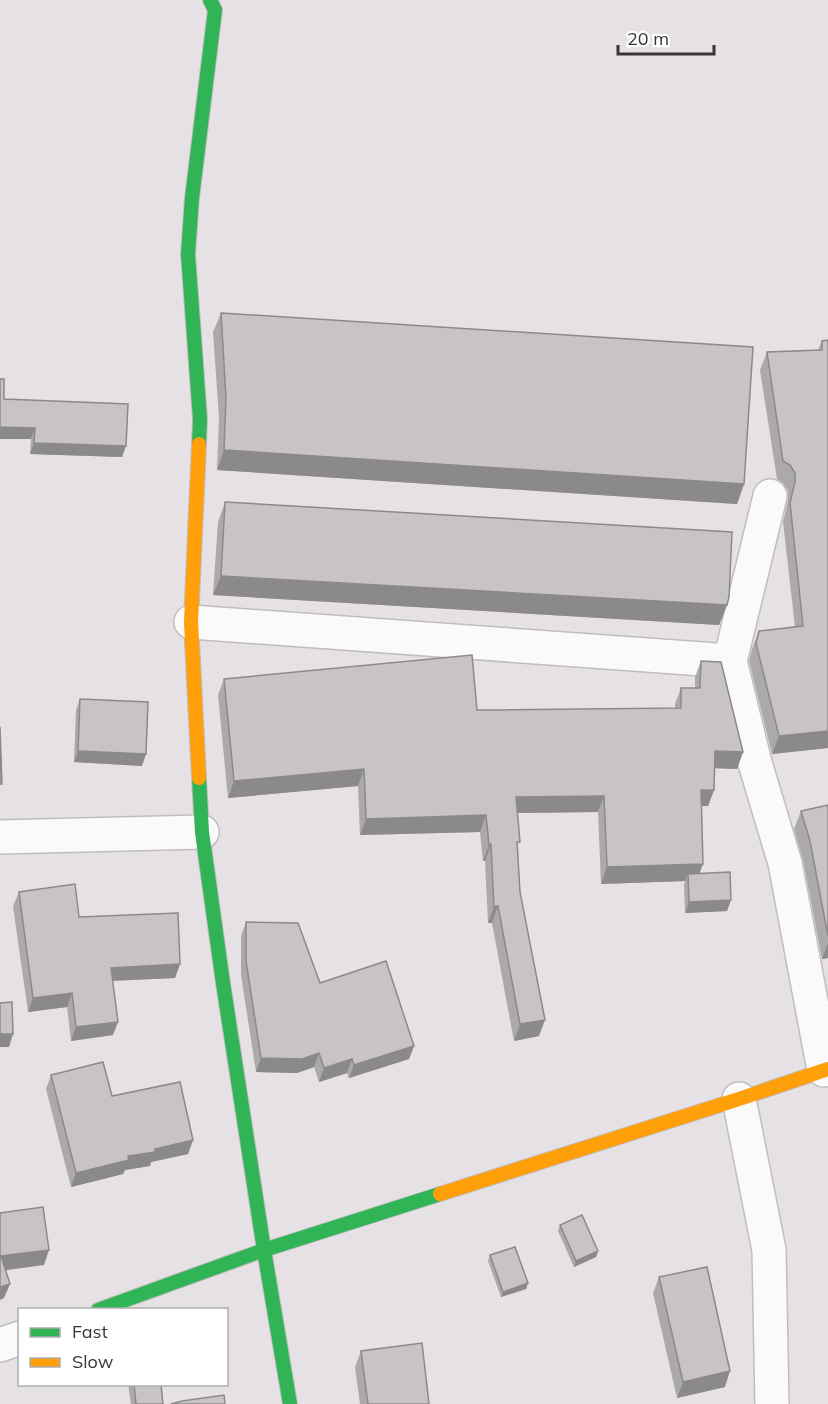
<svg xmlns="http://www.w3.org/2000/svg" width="828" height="1404" viewBox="0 0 828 1404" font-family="Mulish,sans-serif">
<rect width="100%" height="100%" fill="#e5e1e5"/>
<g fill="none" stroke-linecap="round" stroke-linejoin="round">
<defs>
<g id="street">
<path d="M 770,496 L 730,661 L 755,763 L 785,863 L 824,1070"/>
<path d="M 191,622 L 730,661"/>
<path d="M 0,837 L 202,832"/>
<path d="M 739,1099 L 769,1250 L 772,1404"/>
<path d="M 0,1345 L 20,1338"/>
</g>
<g id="fast">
<path d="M 199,444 L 200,419 L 188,254 L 192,198 L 215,10 L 210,0"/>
<path d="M 199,778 L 202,832 L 223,983 L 264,1250 L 290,1404"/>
<path d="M 98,1310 L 264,1250 L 440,1194"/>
</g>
<g id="slow">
<path d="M 199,444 L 191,622 L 199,778"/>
<path d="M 440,1194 L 739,1099 L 828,1069"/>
</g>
</defs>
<use href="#street" stroke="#c0bdc0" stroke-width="36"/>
<use href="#fast" stroke="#c0bdc0" stroke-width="16"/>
<use href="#slow" stroke="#c0bdc0" stroke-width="16"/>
<use href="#street" stroke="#fbfafb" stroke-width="33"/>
<use href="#fast" stroke="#30b455" stroke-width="14"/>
<use href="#slow" stroke="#ff9f0a" stroke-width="14"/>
</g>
<g fill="#aca9a9">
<path d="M 221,313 L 744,484 L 737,504 L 217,470 L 219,418 L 213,332 Z"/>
<path d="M 828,340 L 828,748 L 772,754 L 749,661 L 752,649 L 759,631 L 795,627 L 783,522 L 788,500 L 788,491 L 783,483 L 777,479 L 760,370 L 767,352 L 818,350 L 822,341 Z"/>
<path d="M 0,379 L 4,399 L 122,457 L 30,454 L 31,439 L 0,439 Z"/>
<path d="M 225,502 L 727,605 L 719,625 L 213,595 L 218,522 Z"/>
<path d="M 701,661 L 743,752 L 737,769 L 715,768 L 714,790 L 708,806 L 702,806 L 700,873 L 727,911 L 685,913 L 684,885 L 685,881 L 601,884 L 598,812 L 518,813 L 518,847 L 520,892 L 539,1036 L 514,1041 L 492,923 L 488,923 L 485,861 L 483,861 L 480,832 L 360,835 L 358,786 L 228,798 L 218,695 L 224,679 L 477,710 L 675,708 L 675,704 L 681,688 L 695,688 L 695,677 Z"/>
<path d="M 80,699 L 142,766 L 74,762 L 76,710 Z"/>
<path d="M 828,805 L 828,958 L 822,959 L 803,860 L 794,829 L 801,811 Z"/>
<path d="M 19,892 L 79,917 L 180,964 L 175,978 L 113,981 L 113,1035 L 71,1041 L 67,1007 L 28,1012 L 13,906 Z"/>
<path d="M 246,922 L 320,983 L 414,1046 L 409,1059 L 349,1078 L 347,1073 L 319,1082 L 314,1067 L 297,1073 L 256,1072 L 241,975 L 241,936 Z"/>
<path d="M 51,1075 L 112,1096 L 193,1140 L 188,1154 L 151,1162 L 150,1166 L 125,1170 L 123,1174 L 71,1187 L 46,1089 Z"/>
<path d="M 560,1225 L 598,1251 L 596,1257 L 574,1267 L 558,1231 Z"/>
<path d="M 490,1255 L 528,1283 L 526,1289 L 501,1297 L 488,1261 Z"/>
<path d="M 659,1277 L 725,1387 L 677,1398 L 653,1293 Z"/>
<path d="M 361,1351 L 429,1404 L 360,1404 L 355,1367 Z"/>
<path d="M 128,1384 L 161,1384 L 163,1404 L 131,1404 Z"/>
</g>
<g fill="#8c898a">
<path d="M 0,427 L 35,428 L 31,439 L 0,439 Z"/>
<path d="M 34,443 L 126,446 L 122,457 L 30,454 Z"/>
<path d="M 224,450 L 744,484 L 737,504 L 217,470 Z"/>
<path d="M 221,576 L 727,605 L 719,625 L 213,595 Z"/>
<path d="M 828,731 L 828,748 L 772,754 L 779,736 Z"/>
<path d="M 78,751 L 146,754 L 142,766 L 74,762 Z"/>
<path d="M 715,751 L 743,752 L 737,769 L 709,768 Z"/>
<path d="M 364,769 L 358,786 L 228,798 L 234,781 Z"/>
<path d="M 701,790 L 714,790 L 708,806 L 695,806 Z"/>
<path d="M 604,796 L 598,812 L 510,813 L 516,797 Z"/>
<path d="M 486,815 L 480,832 L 360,835 L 366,819 Z"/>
<path d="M 491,844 L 485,861 L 483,861 L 489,845 Z"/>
<path d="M 703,864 L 697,880 L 688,874 L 685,881 L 601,884 L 607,867 Z"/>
<path d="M 731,900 L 727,911 L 685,913 L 689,902 Z"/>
<path d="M 498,906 L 492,923 L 488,923 L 494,907 Z"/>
<path d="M 828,943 L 828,958 L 822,959 Z"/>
<path d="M 180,964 L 175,978 L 106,981 L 111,968 Z"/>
<path d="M 72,993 L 67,1007 L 28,1012 L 33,998 Z"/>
<path d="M 545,1020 L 539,1036 L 514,1041 L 520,1024 Z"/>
<path d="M 118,1022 L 113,1035 L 71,1041 L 76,1027 Z"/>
<path d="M 0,1034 L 13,1034 L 9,1047 L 0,1047 Z"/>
<path d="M 414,1046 L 409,1059 L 349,1078 L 354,1065 Z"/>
<path d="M 319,1053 L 314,1067 L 297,1073 L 256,1072 L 261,1058 Z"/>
<path d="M 352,1059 L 347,1073 L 319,1082 L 324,1068 Z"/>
<path d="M 193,1140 L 188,1154 L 151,1162 L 150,1166 L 125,1170 L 123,1174 L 71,1187 L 76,1173 L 128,1156 L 155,1149 Z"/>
<path d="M 49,1250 L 44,1265 L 0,1271 L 1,1256 Z"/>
<path d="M 598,1251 L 596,1257 L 574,1267 L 576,1261 Z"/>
<path d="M 528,1283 L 526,1289 L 501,1297 L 503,1292 Z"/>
<path d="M 10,1284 L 4,1298 L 0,1300 L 0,1287 Z"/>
<path d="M 730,1371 L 725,1387 L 677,1398 L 683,1382 Z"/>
</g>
<g fill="#c8c4c5" stroke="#8c898a" stroke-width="1.5">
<path d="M 221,313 L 753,347 L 744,484 L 224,450 L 226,398 Z"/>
<path d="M 828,340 L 828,731 L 779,736 L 756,643 L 759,631 L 803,626 L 790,503 L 795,482 L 795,473 L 790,465 L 783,461 L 767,352 L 822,350 L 822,341 Z"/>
<path d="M 0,379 L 4,379 L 4,399 L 128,404 L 126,446 L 34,443 L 35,428 L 0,427 Z"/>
<path d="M 225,502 L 732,532 L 729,597 L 727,605 L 221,576 Z"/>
<path d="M 472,655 L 477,710 L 681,708 L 681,688 L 700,688 L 701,661 L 721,662 L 743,752 L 715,751 L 714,790 L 701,790 L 703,864 L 607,867 L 604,796 L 516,797 L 520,842 L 517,842 L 520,892 L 545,1020 L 520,1024 L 498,906 L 494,907 L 491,844 L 489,845 L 486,815 L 366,819 L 364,769 L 234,781 L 224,679 Z"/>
<path d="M 80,699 L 148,702 L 146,754 L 78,751 Z"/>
<path d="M 0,727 L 2,784 L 0,784 Z"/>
<path d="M 828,805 L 828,936 L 810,841 L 801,811 Z"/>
<path d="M 730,872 L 731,900 L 689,902 L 688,874 Z"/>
<path d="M 75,884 L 79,917 L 178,913 L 180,964 L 111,968 L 118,1022 L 76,1027 L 72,993 L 33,998 L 19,892 Z"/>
<path d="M 246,922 L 298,923 L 320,983 L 386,961 L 414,1046 L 354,1065 L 352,1059 L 324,1068 L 319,1053 L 302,1059 L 261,1058 L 246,961 Z"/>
<path d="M 12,1002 L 13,1034 L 0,1034 L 0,1003 Z"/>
<path d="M 103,1062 L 112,1096 L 180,1082 L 193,1140 L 155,1149 L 155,1152 L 128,1156 L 129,1160 L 76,1173 L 51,1075 Z"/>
<path d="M 43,1207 L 49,1250 L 1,1256 L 10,1284 L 0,1287 L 0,1213 Z"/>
<path d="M 582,1215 L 598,1251 L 576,1261 L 560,1225 Z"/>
<path d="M 515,1247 L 528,1283 L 503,1292 L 490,1255 Z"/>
<path d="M 707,1267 L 730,1371 L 683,1382 L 659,1277 Z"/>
<path d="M 422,1343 L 429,1404 L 368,1404 L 361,1351 Z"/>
<path d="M 134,1384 L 161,1384 L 163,1404 L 136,1404 Z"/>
<path d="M 224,1395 L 225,1404 L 171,1404 L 182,1401 Z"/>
</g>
<rect x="18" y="1308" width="210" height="78" fill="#ffffff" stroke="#afaeaf" stroke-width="1.5"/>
<rect x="30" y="1328" width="30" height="9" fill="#30b455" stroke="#afaeaf" stroke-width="1.5"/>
<text x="72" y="1338" font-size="18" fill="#383538">Fast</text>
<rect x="30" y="1358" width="30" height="9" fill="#ff9f0a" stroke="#afaeaf" stroke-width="1.5"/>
<text x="72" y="1368" font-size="18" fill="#383538">Slow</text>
<path d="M618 45v9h96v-9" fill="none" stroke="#383538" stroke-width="3"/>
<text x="627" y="45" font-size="18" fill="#383538" stroke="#ffffff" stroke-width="4.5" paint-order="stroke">20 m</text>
</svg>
